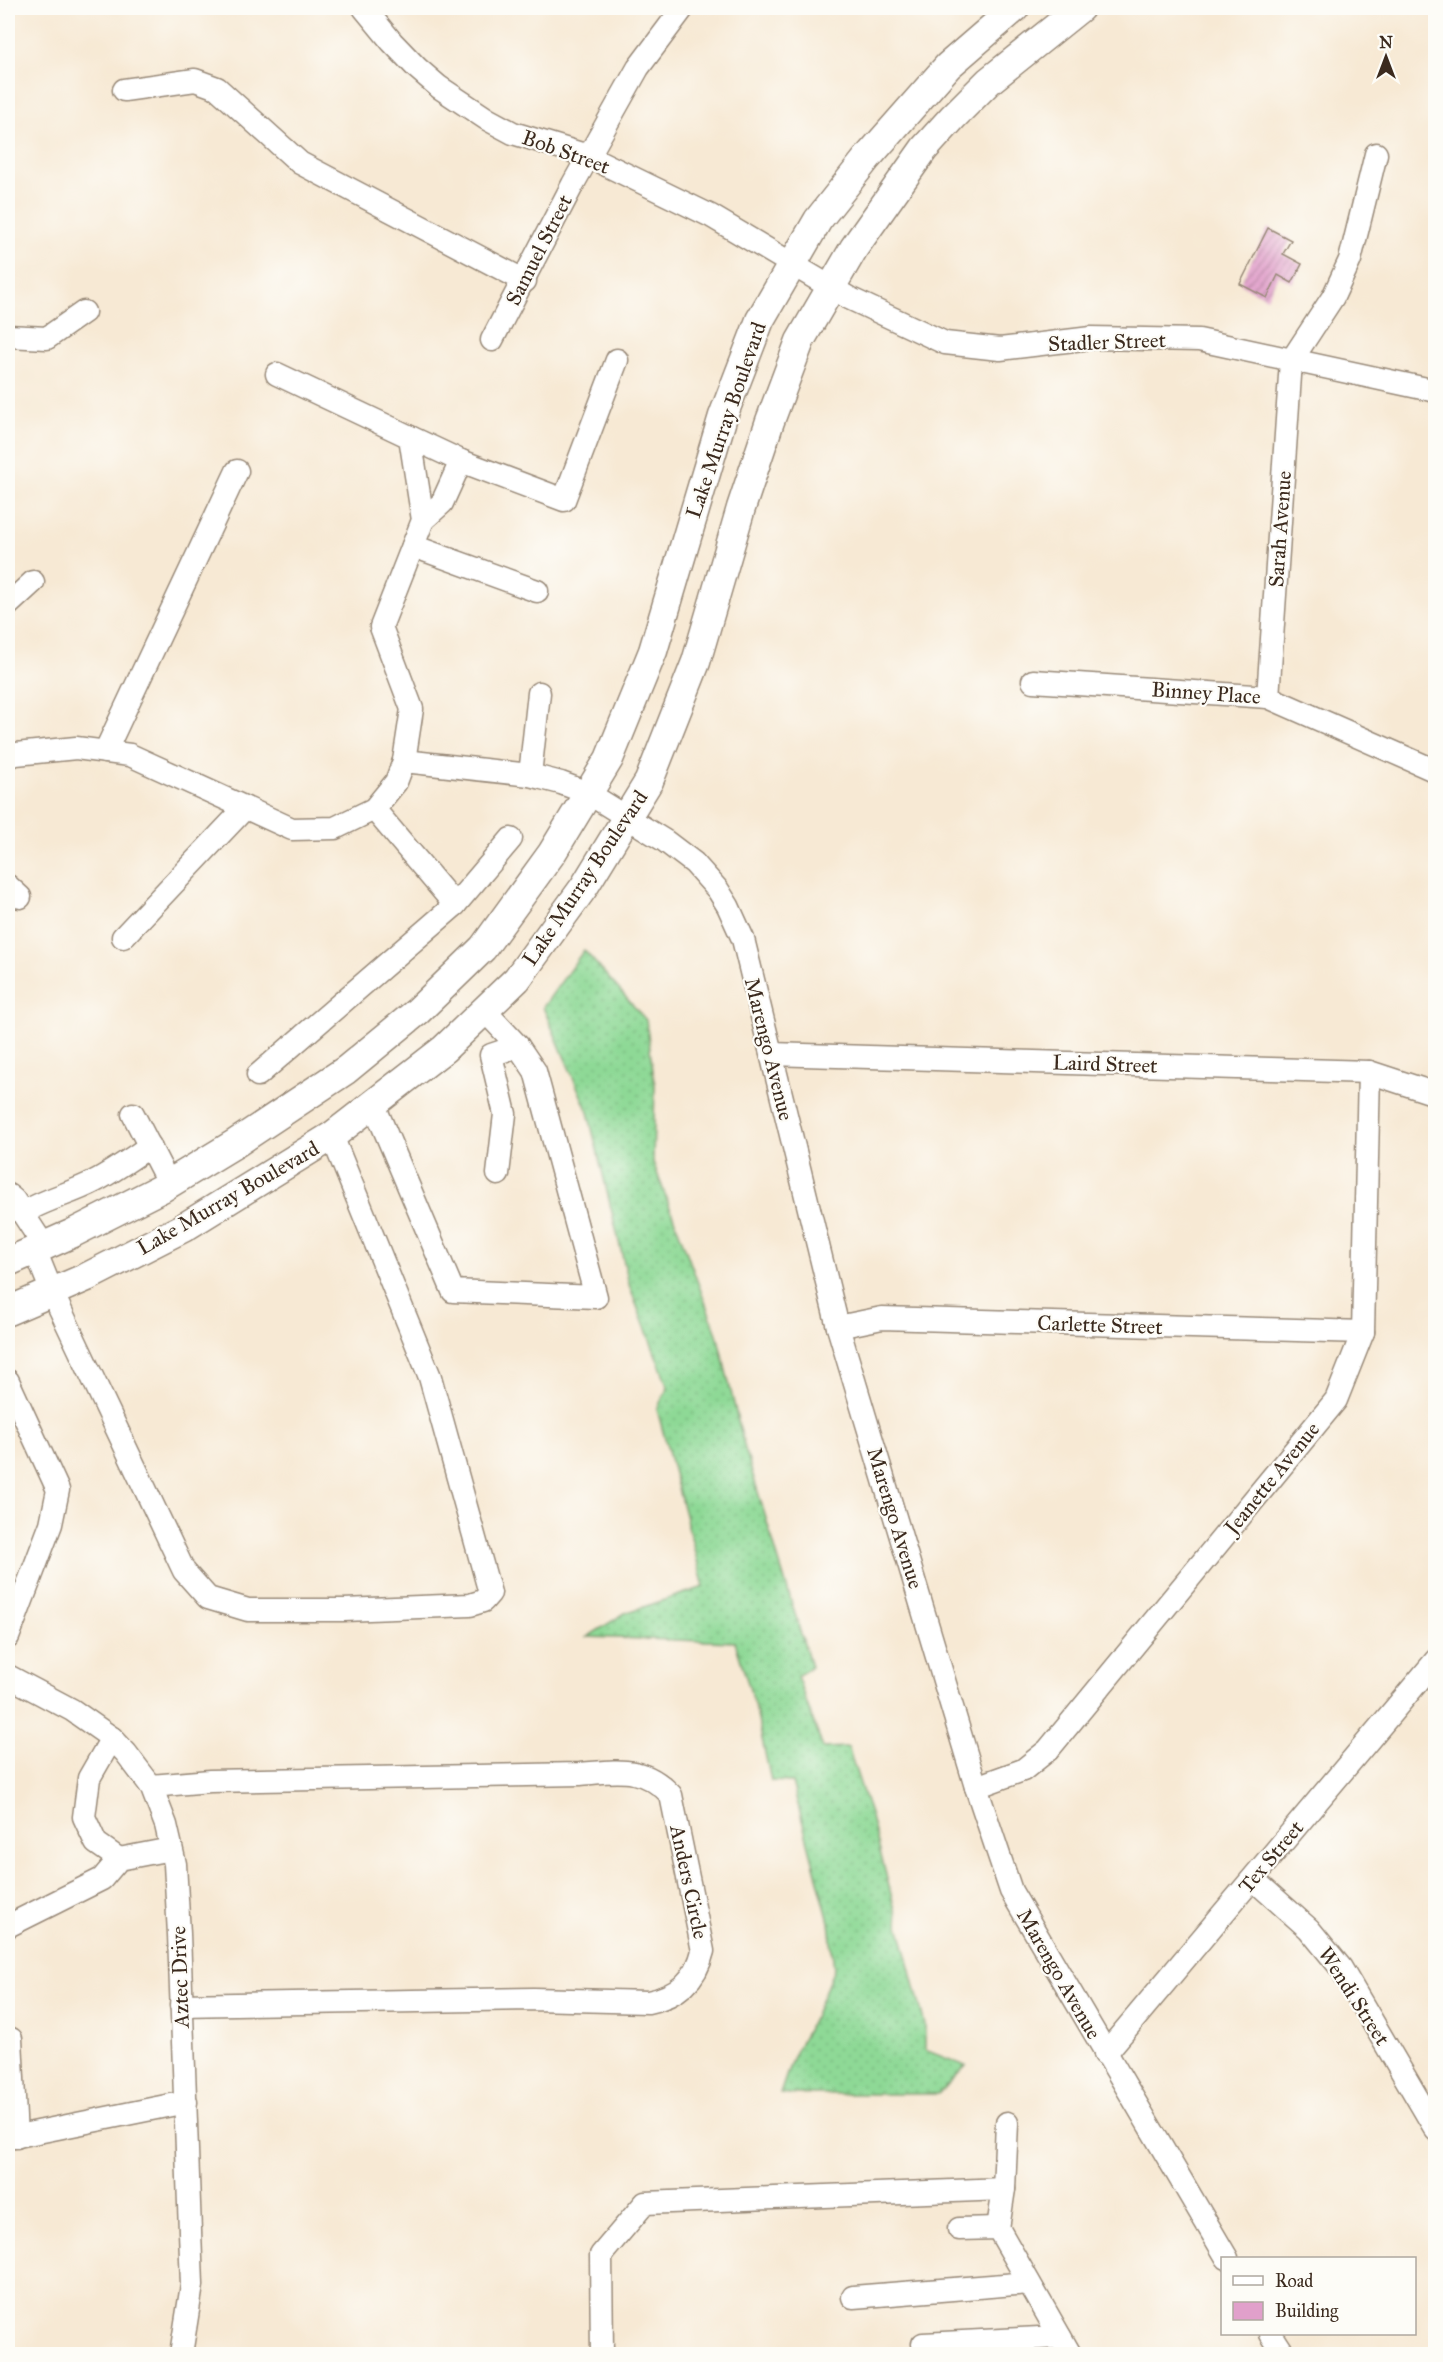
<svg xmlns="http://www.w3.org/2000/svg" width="1443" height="2362" viewBox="0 0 1443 2362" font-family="'IM FELL Great Primer',serif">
<defs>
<pattern id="grass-dots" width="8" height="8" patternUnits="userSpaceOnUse" patternTransform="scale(1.5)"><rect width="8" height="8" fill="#8ed996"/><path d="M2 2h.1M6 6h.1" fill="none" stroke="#7bba81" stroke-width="1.8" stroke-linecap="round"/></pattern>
<pattern id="building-hatch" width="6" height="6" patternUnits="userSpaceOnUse" patternTransform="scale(1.5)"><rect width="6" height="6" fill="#e1a0cb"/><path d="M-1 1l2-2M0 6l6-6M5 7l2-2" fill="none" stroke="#b883a4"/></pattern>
</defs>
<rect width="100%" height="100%" fill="#fdfcf7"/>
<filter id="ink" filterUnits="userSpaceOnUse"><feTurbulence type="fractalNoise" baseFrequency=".0167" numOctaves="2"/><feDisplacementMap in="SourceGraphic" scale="12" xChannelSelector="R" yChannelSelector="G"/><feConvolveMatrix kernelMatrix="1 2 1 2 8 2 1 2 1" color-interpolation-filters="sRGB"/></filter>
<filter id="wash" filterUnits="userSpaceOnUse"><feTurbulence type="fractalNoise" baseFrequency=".008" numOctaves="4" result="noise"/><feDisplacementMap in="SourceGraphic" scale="24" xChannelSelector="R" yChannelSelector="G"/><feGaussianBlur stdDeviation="1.35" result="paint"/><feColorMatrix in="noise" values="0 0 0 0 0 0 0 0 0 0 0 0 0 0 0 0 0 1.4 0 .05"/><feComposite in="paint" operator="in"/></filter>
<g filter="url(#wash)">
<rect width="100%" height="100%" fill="#f7e9d4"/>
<path fill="url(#grass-dots)" stroke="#64825a" stroke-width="1.5" d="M 584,950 L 646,1020 L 655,1085 L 653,1162 L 717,1334 L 745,1449 L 811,1667 L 797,1676 L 823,1748 L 848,1747 L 871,1817 L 925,2025 L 925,2050 L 966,2066 L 938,2094 L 780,2094 L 793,2056 L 814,2017 L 834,1969 L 829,1922 L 792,1782 L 771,1781 L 755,1706 L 735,1642 L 587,1637 L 625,1613 L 704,1587 L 657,1409 L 668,1387 L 630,1288 L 588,1112 L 543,1007 Z"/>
<g id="blocks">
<path fill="url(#building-hatch)" d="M 1268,228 L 1291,240 L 1283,254 L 1302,264 L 1292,283 L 1278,275 L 1267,298 L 1240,284 Z"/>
</g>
</g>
<g filter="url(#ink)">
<use href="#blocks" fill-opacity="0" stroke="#998a79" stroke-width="1.5"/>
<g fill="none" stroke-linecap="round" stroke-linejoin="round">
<defs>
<g id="minor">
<path d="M 364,8 L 392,42 L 417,68 L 439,87 L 487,119 L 513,133 L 588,156 L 711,216 L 849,298 L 945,343 L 1000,349 L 1091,338 L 1199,340 L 1436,391"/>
<path d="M 124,90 L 195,80 L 217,88 L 300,163 L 525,281"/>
<path d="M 8,336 L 47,338 L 84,312"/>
<path d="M 492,340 L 573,184 L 638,68 L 683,8"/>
<path d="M 277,374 L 410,437 L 423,520 L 381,627 L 412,709 L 404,761"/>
<path d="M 410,437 L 461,461 L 442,503 L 423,520"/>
<path d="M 461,461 L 564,500 L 617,360"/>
<path d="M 413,546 L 537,591"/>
<path d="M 8,605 L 33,582"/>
<path d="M 1033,681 L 1268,697 L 1436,771"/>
<path d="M 1268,697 L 1291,361 L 1333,297 L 1350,260 L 1376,154"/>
<path d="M 105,752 L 237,471"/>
<path d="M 8,757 L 16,754 L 76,748 L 130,755 L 292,829 L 335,828 L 374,809 L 396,782 L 404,761 L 530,775 L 561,783 L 588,793 L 665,841 L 694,863 L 718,890 L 728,906 L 743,939 L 838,1327 L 976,1787 L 1011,1891 L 1227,2258"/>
<path d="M 530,775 L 539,693"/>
<path d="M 374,809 L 455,905"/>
<path d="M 8,886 L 20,897"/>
<path d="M 123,937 L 245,808"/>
<path d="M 771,1054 L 1369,1072 L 1436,1094"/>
<path d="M 258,1075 L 455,905 L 511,839"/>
<path d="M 374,1105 L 453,1291 L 596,1297 L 535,1071 L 518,1046 L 484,1010"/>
<path d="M 133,1114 L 169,1184"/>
<path d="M 498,1174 L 505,1114 L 491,1055 L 518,1046"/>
<path d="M 8,1195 L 14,1200 L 44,1246"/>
<path d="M 23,1213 C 45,1199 71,1194 95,1181 C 114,1171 132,1158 150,1146"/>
<path d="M 35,1250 L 52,1292 L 184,1571 L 208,1598 L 248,1610 L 344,1610 L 470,1605 L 483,1601 L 490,1593 L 430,1377 L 332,1136"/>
<path d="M 838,1327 L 882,1318 L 1363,1332"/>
<path d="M 8,1381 L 58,1490 L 51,1524 L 8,1637"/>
<path d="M 8,1676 L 72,1710 L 112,1738 L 126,1753 L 151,1786 L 166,1825 L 175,1864 L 179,1934 L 192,2285 L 181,2354"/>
<path d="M 112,1738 L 89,1778 L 84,1817 L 96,1843 L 119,1859"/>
<path d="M 151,1786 L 210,1781 L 580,1774 C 618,1771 643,1765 671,1795 L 703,1951 C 696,1980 678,1996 648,2002 L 533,1999 L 181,2005"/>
<path d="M 976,1787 L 1023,1770 L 1048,1750 L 1336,1400 L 1363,1332 L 1369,1072"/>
<path d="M 1253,1879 L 1309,1929 L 1341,1968 L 1436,2130"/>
<path d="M 8,1926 L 102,1879 L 119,1859 L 171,1849"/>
<path d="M 11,2039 L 16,2137"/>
<path d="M 1105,2054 L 1436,1660"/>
<path d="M 8,2138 L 186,2102"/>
<path d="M 998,2228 L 1004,2189 L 1007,2123"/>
<path d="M 959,2229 L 998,2228 L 1070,2354"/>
<path d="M 853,2297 L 1029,2283"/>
<path d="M 1271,2334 L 1284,2354"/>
<path d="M 923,2344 L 1060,2337"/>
<path d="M 602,2354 L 601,2255 L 645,2203 L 1004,2189"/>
</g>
<g id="major">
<path d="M 8,1262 L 71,1234 L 162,1188 L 236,1143 L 346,1070 L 418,1011 L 483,948 L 552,853 L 609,759 L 653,651 L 723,416 L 760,320 L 818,220 L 867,158 L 948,66 L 1015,8"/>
<path d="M 8,1311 L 87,1277 L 183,1228 L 332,1136 L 444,1049 L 517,979 L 584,887 L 649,781 L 696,662 L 741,508 L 770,421 L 800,341 L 854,248 L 924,149 L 953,117 L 989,81 L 1080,8"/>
</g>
</defs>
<use href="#minor" stroke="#998a79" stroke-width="25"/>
<use href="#major" stroke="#998a79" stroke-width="31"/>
<use href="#minor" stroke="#fff" stroke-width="22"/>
<use href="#major" stroke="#fff" stroke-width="28"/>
</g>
</g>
<g text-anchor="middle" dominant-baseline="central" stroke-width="4.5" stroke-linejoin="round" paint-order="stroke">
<g font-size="21" fill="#3b2a1e" stroke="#fdfcf7">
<text transform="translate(566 152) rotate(20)">Bob Street</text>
<text transform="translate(539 250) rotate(-63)">Samuel Street</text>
<text transform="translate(1107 342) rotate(-2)">Stadler Street</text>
<text transform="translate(726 420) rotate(-71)">Lake Murray Boulevard</text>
<text transform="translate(1280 529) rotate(-86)">Sarah Avenue</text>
<text transform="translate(1206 693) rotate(4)">Binney Place</text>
<text transform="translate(585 878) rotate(-56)">Lake Murray Boulevard</text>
<text transform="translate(769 1049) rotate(76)">Marengo Avenue</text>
<text transform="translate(1105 1064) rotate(2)">Laird Street</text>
<text transform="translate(228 1198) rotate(-30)">Lake Murray Boulevard</text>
<text transform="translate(1100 1325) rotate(2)">Carlette Street</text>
<text transform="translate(1272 1478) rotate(-51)">Jeanette Avenue</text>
<text transform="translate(895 1518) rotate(73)">Marengo Avenue</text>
<text transform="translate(1271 1857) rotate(-50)">Tex Street</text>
<text transform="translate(689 1882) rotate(78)">Anders Circle</text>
<text transform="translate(1059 1974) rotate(60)">Marengo Avenue</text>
<text transform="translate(180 1977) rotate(-92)">Aztec Drive</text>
<text transform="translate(1354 1996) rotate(57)">Wendi Street</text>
</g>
</g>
<rect width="1443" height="2362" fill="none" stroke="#fdfcf7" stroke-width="30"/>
<rect x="1221" y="2257" width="195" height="78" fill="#fdfcf7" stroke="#afa8a0" stroke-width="1.5"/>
<rect x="1233" y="2276" width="30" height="9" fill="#ffffff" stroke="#afa8a0" stroke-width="1.5"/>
<text x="1275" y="2287" font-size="18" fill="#3b2a1e">Road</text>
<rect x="1233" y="2302" width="30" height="18" fill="#e1a0cb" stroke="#afa8a0" stroke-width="1.5"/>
<text x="1275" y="2317" font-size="18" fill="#3b2a1e">Building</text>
<g transform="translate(1386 57)" stroke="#fdfcf7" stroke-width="4.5" paint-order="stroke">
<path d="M0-4.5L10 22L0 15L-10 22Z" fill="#3b2a1e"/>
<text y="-9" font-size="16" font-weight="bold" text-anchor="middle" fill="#3b2a1e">N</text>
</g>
</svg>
